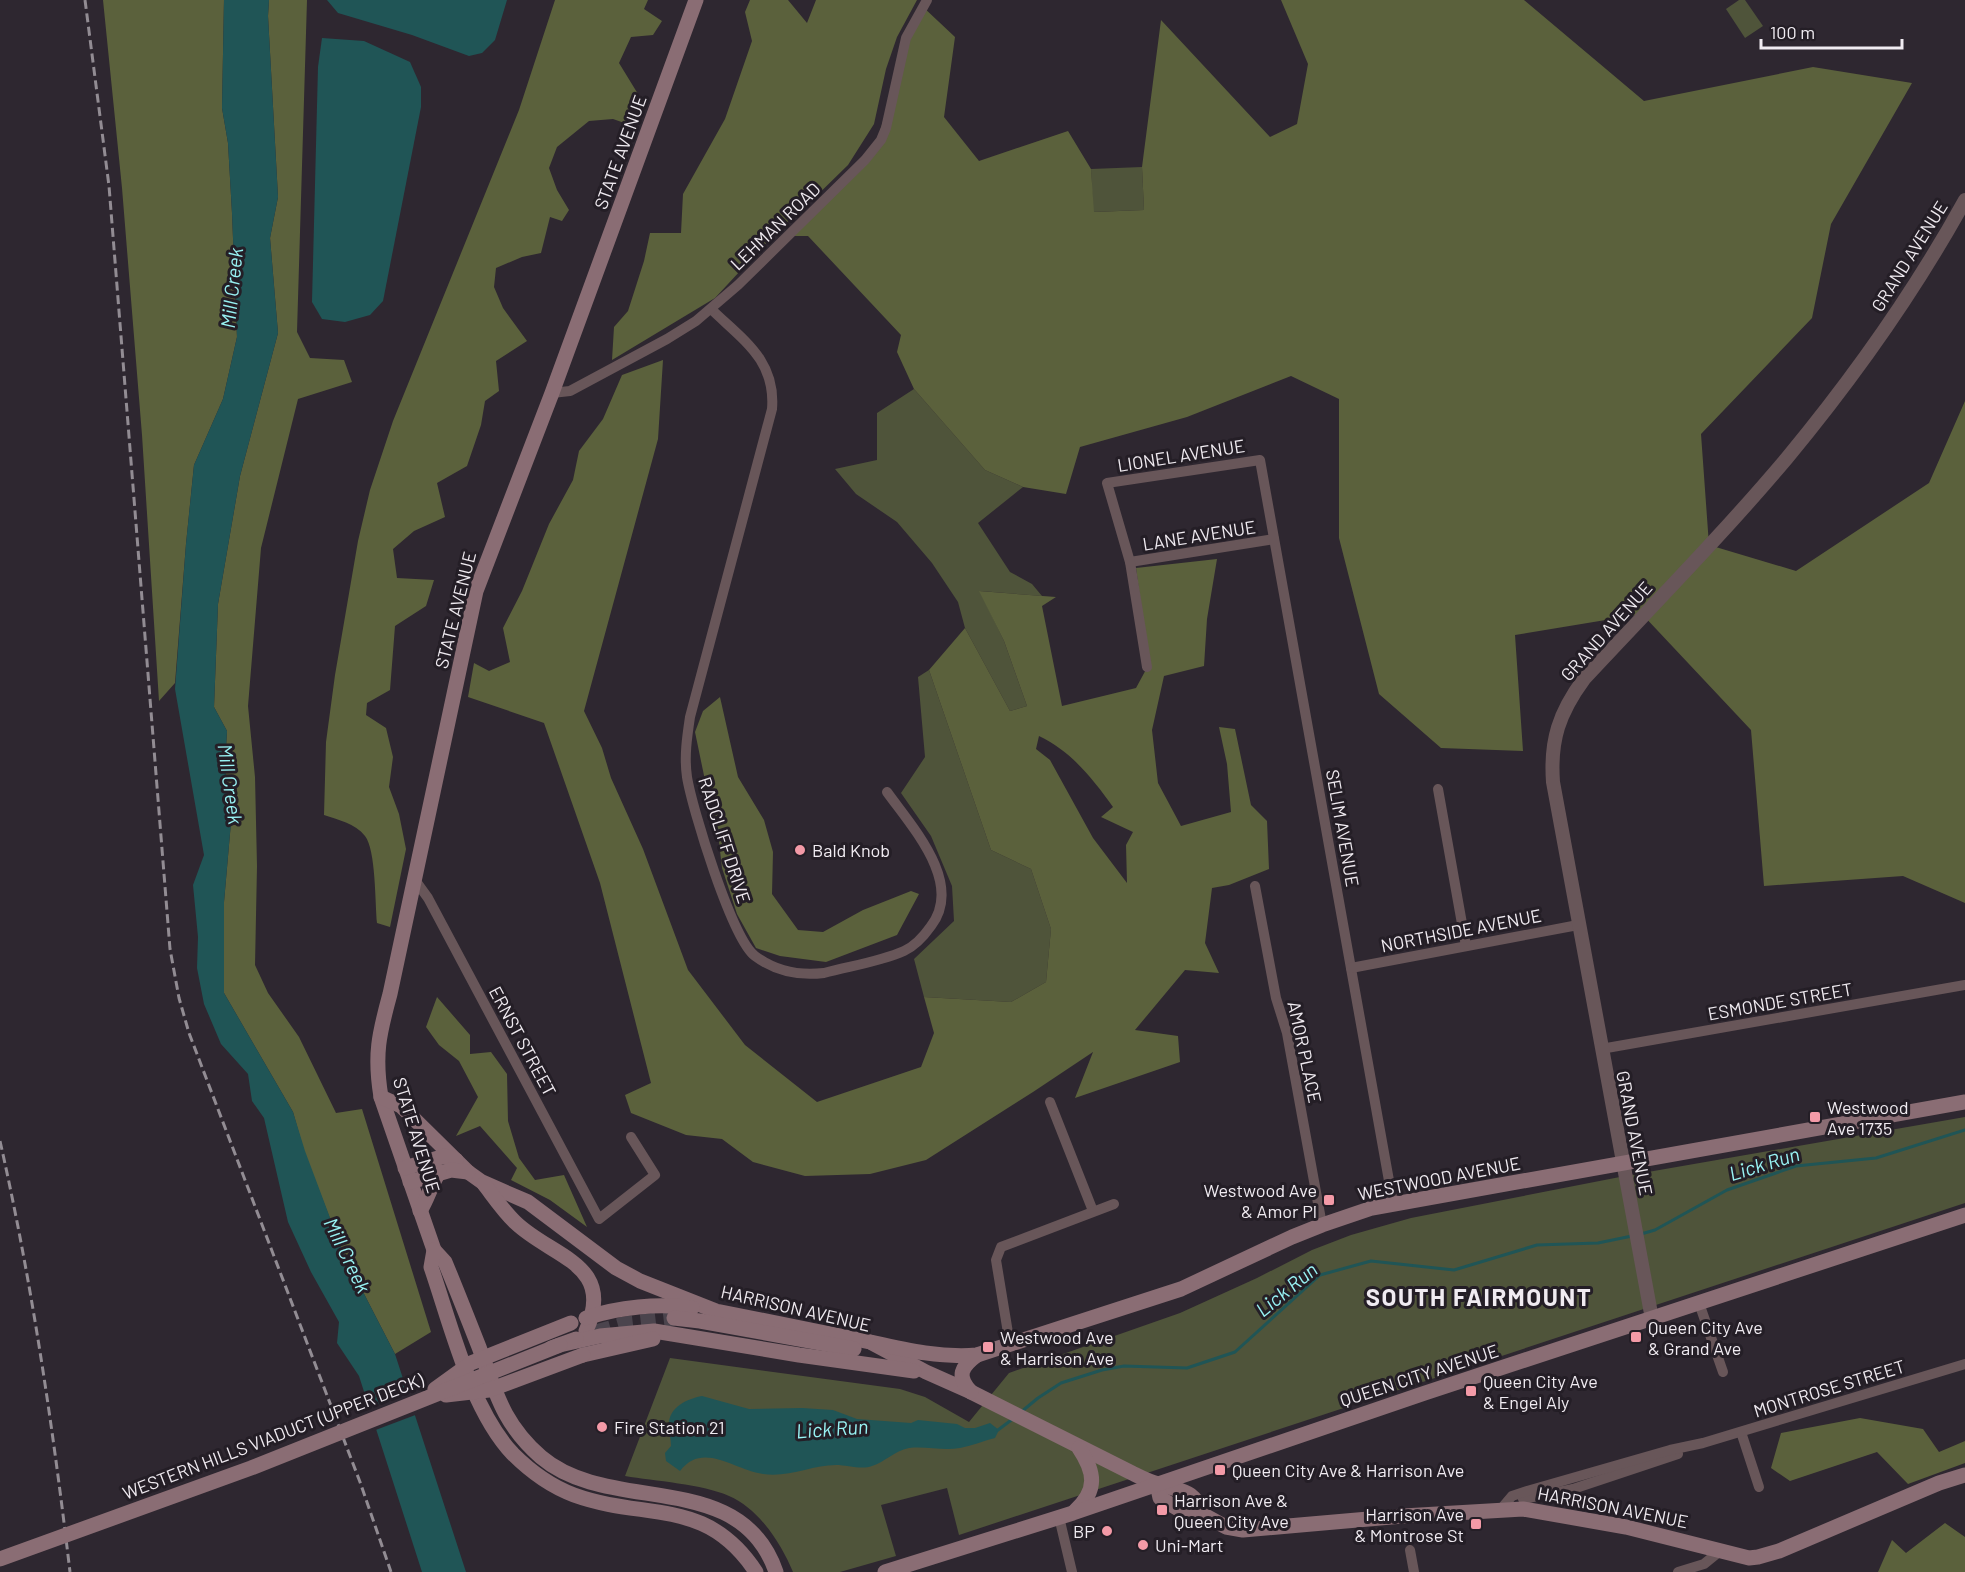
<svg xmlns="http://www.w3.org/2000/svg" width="1965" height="1572" viewBox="0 0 1965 1572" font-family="Barlow,sans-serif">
<rect width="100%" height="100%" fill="#2e2730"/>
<g fill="#4f543a">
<path d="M 1739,0 L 1745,0 L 1763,26 L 1745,38 L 1726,9 Z"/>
<path d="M 1142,167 L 1144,210 L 1093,212 L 1091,169 Z"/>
<path d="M 914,389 L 985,470 L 1023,487 L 978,523 L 1010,572 L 1032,584 L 1042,596 L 980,591 L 1004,641 L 1027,706 L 1010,711 L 965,628 L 958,602 L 932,563 L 897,522 L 856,494 L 835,469 L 877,460 L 877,413 Z"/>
<path d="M 929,670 L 991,850 L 1031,869 L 1051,929 L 1046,982 L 1011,1002 L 924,997 L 914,959 L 954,921 L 952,886 L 931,836 L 901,793 L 925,757 L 918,677 Z"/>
<path d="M 1965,1117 L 1965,1203 L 959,1535 L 947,1488 L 881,1505 L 896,1556 L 840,1572 L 793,1572 C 781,1543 759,1509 729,1496 C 703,1484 654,1481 625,1476 L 670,1358 L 900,1389 L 925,1397 L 969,1422 L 1009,1373 L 1180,1313 L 1257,1278 L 1312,1250 L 1351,1235 L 1411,1218 L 1625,1176 Z"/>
</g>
<g fill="#5b613c" fill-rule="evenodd">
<path d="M 103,0 L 224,0 L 222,108 L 228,143 L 232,213 L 237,337 L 223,399 L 194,465 L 186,544 L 175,683 L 159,701 L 142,435 L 122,188 Z"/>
<path d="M 269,0 L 307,0 L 297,332 L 310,358 L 344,360 L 352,382 L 298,399 L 261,548 L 248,706 L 255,777 L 257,866 L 255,965 L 268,993 L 299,1037 L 336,1113 L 362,1109 L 431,1332 L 395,1354 L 344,1255 L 304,1151 L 293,1112 L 224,993 L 224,902 L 231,822 L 225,764 L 227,731 L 214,707 L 218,604 L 240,476 L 278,333 L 270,238 L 278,197 L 268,16 Z"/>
<path d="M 555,0 L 648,0 L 644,9 L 662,21 L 653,35 L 631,37 L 619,63 L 638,94 L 633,126 L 613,119 L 589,121 L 557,147 L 549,168 L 557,190 L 569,210 L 562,221 L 550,217 L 541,253 L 522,257 L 496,268 L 494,287 L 503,308 L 527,341 L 496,361 L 499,391 L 485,401 L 481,425 L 467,466 L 437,483 L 445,517 L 414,531 L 393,549 L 397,578 L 434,580 L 426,606 L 395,626 L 390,690 L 367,703 L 366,715 L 386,728 L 393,757 L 389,787 L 399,814 L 406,849 L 390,927 L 377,923 C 375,903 376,850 365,836 C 355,823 338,820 324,815 L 326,742 L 335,675 L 358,541 L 370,490 L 393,421 L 519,110 Z"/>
<path d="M 750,0 L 788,0 L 807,23 L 816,0 L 917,0 L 897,37 L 886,69 L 874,124 L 848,165 L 802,210 L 780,228 L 715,298 L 612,360 L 614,327 L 628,311 L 644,261 L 650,233 L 681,233 L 683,194 L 725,119 L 752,41 L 745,12 Z"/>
<path d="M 1281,0 L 1524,0 L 1644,101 L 1813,67 L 1912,83 L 1831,224 L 1812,318 L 1701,434 L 1709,545 L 1796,571 L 1929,483 L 1965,401 L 1965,903 L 1903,876 L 1764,886 L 1751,730 L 1642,614 L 1515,635 L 1523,751 L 1441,748 L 1379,694 L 1339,538 L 1339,399 L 1291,376 L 1187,417 L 1080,447 L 1066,494 L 1023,487 L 985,470 L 914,389 L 897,352 L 901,335 L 808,236 L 788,236 L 874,151 L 898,71 L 922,6 L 955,37 L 944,117 L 979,161 L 1068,131 L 1091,169 L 1094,212 L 1144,210 L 1142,167 L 1161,20 L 1270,137 L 1297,124 L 1308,64 Z"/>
<path d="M 663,360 L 658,439 L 584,711 L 602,748 L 611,778 L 643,849 L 688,970 L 745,1045 L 817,1102 L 921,1067 L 934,1033 L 924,997 L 1011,1002 L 1046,982 L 1051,929 L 1031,869 L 991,850 L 929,670 L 965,628 L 1010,711 L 1027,706 L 1004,641 L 979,591 L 1056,597 L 1042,606 L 1062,706 L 1136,688 L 1149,664 L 1136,568 L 1217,559 L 1207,619 L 1204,666 L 1164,676 L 1152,730 L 1158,783 L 1181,826 L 1231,812 L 1227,764 L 1219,727 L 1235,729 L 1251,805 L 1267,821 L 1269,869 L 1229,885 L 1212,888 L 1205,943 L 1219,973 L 1185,970 L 1135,1030 L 1178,1036 L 1180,1062 L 1075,1098 L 1093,1052 L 1033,1092 L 926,1160 L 870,1174 L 805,1176 L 753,1162 L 722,1139 L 686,1135 L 631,1113 L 625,1095 L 651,1083 L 600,883 L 544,723 L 468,697 L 474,663 L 489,671 L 510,662 L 503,628 L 522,591 L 549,524 L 573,480 L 579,451 L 603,419 L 622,375 ZM 1039,736 C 1071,751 1093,779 1113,807 L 1101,817 L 1133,832 L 1126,845 L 1127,883 L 1093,838 L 1050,760 L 1036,749 Z"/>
<path d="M 720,697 L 738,777 L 764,820 L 773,852 L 772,894 L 798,930 L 823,932 L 863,910 L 911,891 L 919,894 L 897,935 L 826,962 L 780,956 L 756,948 L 737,914 L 722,868 L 717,825 L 707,790 L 695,732 L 703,711 Z"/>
<path d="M 437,997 L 470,1035 L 470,1054 L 491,1052 L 507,1074 L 508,1121 L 519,1158 L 535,1180 L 564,1175 L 587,1227 L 550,1200 L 511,1180 L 517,1168 L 480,1126 L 456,1136 L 478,1097 L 459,1061 L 439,1045 L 426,1027 Z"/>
<path d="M 1860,1418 L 1923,1429 L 1939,1452 L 1965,1441 L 1965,1463 L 1908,1484 L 1877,1452 L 1790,1481 L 1771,1468 L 1781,1433 Z"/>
<path d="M 1945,1523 L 1965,1537 L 1965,1572 L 1878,1572 L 1892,1540 L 1906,1553 Z"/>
</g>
<g fill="#205556">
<path d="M 224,0 L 269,0 L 268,16 L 278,197 L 270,238 L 278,333 L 240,476 L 218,604 L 214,707 L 227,731 L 225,764 L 231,822 L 224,902 L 224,993 L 293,1112 L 305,1151 L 344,1255 L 395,1354 L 466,1572 L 422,1572 L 359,1376 L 337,1343 L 339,1322 L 311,1272 L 288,1222 L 264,1118 L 252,1101 L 248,1074 L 221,1044 L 204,1004 L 197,968 L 198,937 L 193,885 L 204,855 L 175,689 L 186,544 L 194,465 L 223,399 L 237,337 L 232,213 L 228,143 L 222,108 Z"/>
<path d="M 327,0 L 507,0 L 495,40 L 482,53 L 469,56 L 412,35 L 338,13 Z"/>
<path d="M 322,38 L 364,41 L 410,62 L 421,87 L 421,107 L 383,301 L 370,315 L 345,322 L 322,319 L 312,302 L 318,67 Z"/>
<path d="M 702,1396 L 749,1409 L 802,1408 L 833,1410 L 857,1419 L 911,1423 L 918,1420 L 957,1424 L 965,1428 L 975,1428 L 990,1423 L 999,1430 L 995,1438 C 983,1441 971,1446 960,1448 C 943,1451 926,1446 909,1448 C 894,1451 885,1462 872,1466 C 862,1470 847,1465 836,1465 C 812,1465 788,1478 763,1474 C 734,1470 703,1441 680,1471 L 666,1461 L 665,1453 L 671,1446 C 671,1439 669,1433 669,1426 C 668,1407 687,1399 702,1396 Z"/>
</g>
<path fill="#2e2730" d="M 411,1392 L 418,1414 L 373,1431 L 366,1409 Z"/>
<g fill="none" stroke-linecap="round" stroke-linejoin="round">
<g stroke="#205556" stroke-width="3">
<path d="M 1641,1234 L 1655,1230 L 1727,1190 L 1796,1166 L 1876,1158 L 1965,1130"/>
<path d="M 1021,1412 L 1038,1398 L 1061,1383 L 1102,1370 L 1124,1366 L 1187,1368 L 1235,1352 L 1320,1275 L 1371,1261 L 1454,1270 L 1537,1245 L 1598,1243 L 1632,1236"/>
<path d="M 998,1430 L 1014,1418"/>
</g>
<path stroke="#4b444d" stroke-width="15" stroke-dasharray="15 8" stroke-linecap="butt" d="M 596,1332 L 624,1324 L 674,1318"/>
<g stroke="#685659" stroke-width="10">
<path d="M 711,309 C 743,340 776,360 772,409 L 690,717 C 687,737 684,757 687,777 C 692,808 732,939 755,956 C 775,971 799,976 824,973 C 850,966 879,962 904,951 C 915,946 924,936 931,926 C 964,883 912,827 887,792"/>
<path d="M 552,393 L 570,391 L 667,339 L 696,321 L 738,285 L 865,160 L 881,140 L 886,128 L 906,38 L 927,0"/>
<path d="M 1130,562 L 1274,539"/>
<path d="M 1147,667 L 1130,562 L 1107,483 L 1260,460 L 1393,1203"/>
<path d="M 1438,789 L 1466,946"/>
<path d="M 415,880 L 428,898 L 599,1219 L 655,1175 L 631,1137"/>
<path d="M 1255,886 L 1276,998 L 1287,1033 L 1322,1225"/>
<path d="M 1351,968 L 1578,925"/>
<path d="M 1601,1049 L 1965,985"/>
<path d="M 1050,1102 L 1093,1211"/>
<path d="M 1699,1303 L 1723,1372"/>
<path d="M 1010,1345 L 996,1260 L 1001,1247 L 1114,1204"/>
<path d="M 1741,1432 L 1759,1487"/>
<path d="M 1523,1499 L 1573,1489 L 1678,1454"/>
<path d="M 1501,1509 L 1512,1496 L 1527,1491 L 1670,1450 L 1703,1443 L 1965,1364"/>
<path d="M 1059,1517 L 1072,1572"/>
<path d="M 1410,1550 L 1414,1572"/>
<path d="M 1678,1572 L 1704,1564 L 1720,1551"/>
</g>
<path stroke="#685659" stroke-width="14" d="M 1652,1319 L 1553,782 C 1550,740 1559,713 1584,679 C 1652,606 1723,534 1787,458 C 1854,377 1915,291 1965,200"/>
<g stroke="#8a6d74" stroke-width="15">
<path d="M 696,0 L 552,393 L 476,591 L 390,994 C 379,1034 374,1055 381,1097 L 434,1250 L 445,1262 C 457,1291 468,1319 479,1347 C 496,1393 503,1424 541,1457 C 610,1516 740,1467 776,1572"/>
<path d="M 381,1097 L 401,1106 L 468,1172 L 482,1182 L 528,1202 L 616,1268 L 640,1281 L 716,1311 L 870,1342 L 926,1372 L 971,1392 L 1132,1473 C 1140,1477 1149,1482 1159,1484 C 1184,1492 1193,1489 1204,1515"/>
<path d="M 405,1168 L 445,1156 L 456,1160"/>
<path d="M 410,1182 L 451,1170 L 468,1172"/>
<path d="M 484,1184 C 494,1197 504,1212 516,1223 C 553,1258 616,1264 586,1331"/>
<path d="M 420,1211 C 428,1198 431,1185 439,1172"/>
<path d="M 434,1250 L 431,1267 C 451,1325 471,1410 513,1454 C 531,1472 550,1486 574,1495 C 646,1521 706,1496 756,1572"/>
<path d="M 586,1318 C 618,1307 659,1303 692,1308"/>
<path d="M 674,1318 L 700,1321 L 854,1349"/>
<path d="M 870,1342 C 906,1350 940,1358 977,1355 L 1181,1289 L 1292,1237 L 1322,1225 L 1372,1208 L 1965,1102"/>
<path d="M 564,1344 L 600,1336 L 654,1331 L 799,1355 L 914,1371"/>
<path d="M 583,1355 L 653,1339"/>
<path d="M 971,1392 C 956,1376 961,1367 977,1355"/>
<path d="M 1157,1484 L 1160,1498 L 1187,1514 L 1204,1515 L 1226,1527 L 1243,1530 L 1403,1516 L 1523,1509 L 1626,1527 L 1749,1558 L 1758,1557 L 1779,1551 L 1939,1483 L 1965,1475"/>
<path d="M 1075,1511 C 1098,1490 1095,1472 1079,1448"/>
<path d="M 885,1572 L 1073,1513 L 1425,1393 L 1965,1215"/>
</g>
<g stroke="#928c93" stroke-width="3" stroke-dasharray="9 4.5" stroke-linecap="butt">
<path d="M 85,0 L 109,186 L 170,949 L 179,998 L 189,1033 L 360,1482 L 391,1572"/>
<path d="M 0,1141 C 32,1283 53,1428 70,1572"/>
</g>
<g stroke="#8a6d74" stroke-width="15">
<path d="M 551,1348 L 576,1339"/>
<path d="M 435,1389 L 471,1363 L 571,1323"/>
<path d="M 446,1395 L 489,1390 L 583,1355"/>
<path d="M 0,1559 L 251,1468 L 560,1345"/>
</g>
</g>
<g fill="#f39aa7" stroke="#241e26" stroke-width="2">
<circle cx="800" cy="850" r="6"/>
<rect x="1809" y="1111" width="12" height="12" rx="3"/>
<rect x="1323" y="1194" width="12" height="12" rx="3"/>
<rect x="1630" y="1331" width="12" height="12" rx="3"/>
<rect x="982" y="1341" width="12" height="12" rx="3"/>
<rect x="1465" y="1385" width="12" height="12" rx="3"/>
<circle cx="602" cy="1427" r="6"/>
<rect x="1214" y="1464" width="12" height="12" rx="3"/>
<rect x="1156" y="1504" width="12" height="12" rx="3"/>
<rect x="1470" y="1518" width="12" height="12" rx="3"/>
<circle cx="1107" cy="1531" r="6"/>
<circle cx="1143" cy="1545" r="6"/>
</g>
<g text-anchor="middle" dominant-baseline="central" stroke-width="6" stroke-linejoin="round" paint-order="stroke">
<g font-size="18" fill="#f0ebf1" stroke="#241e26">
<text transform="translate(620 152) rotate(-70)">STATE AVENUE</text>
<text transform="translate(775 226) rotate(-44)">LEHMAN ROAD</text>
<text transform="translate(1909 256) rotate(-58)">GRAND AVENUE</text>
<text transform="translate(1181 455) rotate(-9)">LIONEL AVENUE</text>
<text transform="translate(1199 535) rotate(-9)">LANE AVENUE</text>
<text transform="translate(455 610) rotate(-76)">STATE AVENUE</text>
<text transform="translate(1606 631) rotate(-48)">GRAND AVENUE</text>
<text transform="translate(1343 828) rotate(80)">SELIM AVENUE</text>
<text transform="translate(725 840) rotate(72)">RADCLIFF DRIVE</text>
<text transform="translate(1461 930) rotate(-11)">NORTHSIDE AVENUE</text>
<text transform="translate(1780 1001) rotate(-10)">ESMONDE STREET</text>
<text transform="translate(523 1041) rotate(62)">ERNST STREET</text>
<text transform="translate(1305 1052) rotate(78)">AMOR PLACE</text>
<text transform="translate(1635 1133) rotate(79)">GRAND AVENUE</text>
<text transform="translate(417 1135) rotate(73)">STATE AVENUE</text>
<text transform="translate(1439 1178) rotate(-11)">WESTWOOD AVENUE</text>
<text transform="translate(796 1308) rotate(13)">HARRISON AVENUE</text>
<text transform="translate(1419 1375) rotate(-18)">QUEEN CITY AVENUE</text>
<text transform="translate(1829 1388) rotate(-17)">MONTROSE STREET</text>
<text transform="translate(273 1436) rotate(-21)">WESTERN HILLS VIADUCT (UPPER DECK)</text>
<text transform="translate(1613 1507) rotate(11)">HARRISON AVENUE</text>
</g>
<g font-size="18" fill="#f0ebf1" stroke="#241e26" text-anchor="start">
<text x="812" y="850">Bald Knob</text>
<text x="1827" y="1107">Westwood<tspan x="1827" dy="21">Ave 1735</tspan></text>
<text x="1317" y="1190" text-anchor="end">Westwood Ave<tspan x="1317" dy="21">&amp; Amor Pl</tspan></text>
<text x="1648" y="1327">Queen City Ave<tspan x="1648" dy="21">&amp; Grand Ave</tspan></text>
<text x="1000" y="1337">Westwood Ave<tspan x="1000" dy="21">&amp; Harrison Ave</tspan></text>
<text x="1483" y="1381">Queen City Ave<tspan x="1483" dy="21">&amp; Engel Aly</tspan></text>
<text x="614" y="1427">Fire Station 21</text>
<text x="1232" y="1470">Queen City Ave &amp; Harrison Ave</text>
<text x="1174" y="1500">Harrison Ave &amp;<tspan x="1174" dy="21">Queen City Ave</tspan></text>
<text x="1464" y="1514" text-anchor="end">Harrison Ave<tspan x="1464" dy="21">&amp; Montrose St</tspan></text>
<text x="1095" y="1531" text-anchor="end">BP</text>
<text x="1155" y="1545">Uni-Mart</text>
</g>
<g font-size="20" font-style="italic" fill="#98f2f3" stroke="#241e26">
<text transform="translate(231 288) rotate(-84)">Mill Creek</text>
<text transform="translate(231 784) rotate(82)">Mill Creek</text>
<text transform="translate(1764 1163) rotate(-17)">Lick Run</text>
<text transform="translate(348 1255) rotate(64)">Mill Creek</text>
<text transform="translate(1286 1289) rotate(-39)">Lick Run</text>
<text transform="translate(832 1428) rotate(-4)">Lick Run</text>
</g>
<g font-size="24" font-weight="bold" letter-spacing="1.5" fill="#f0ebf1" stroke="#241e26">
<text x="1479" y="1296">SOUTH FAIRMOUNT</text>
</g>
</g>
<path d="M1761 39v9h141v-9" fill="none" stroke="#f0ebf1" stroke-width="3"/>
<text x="1770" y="39" font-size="18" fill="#f0ebf1" stroke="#241e26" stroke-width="4.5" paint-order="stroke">100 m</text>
</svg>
